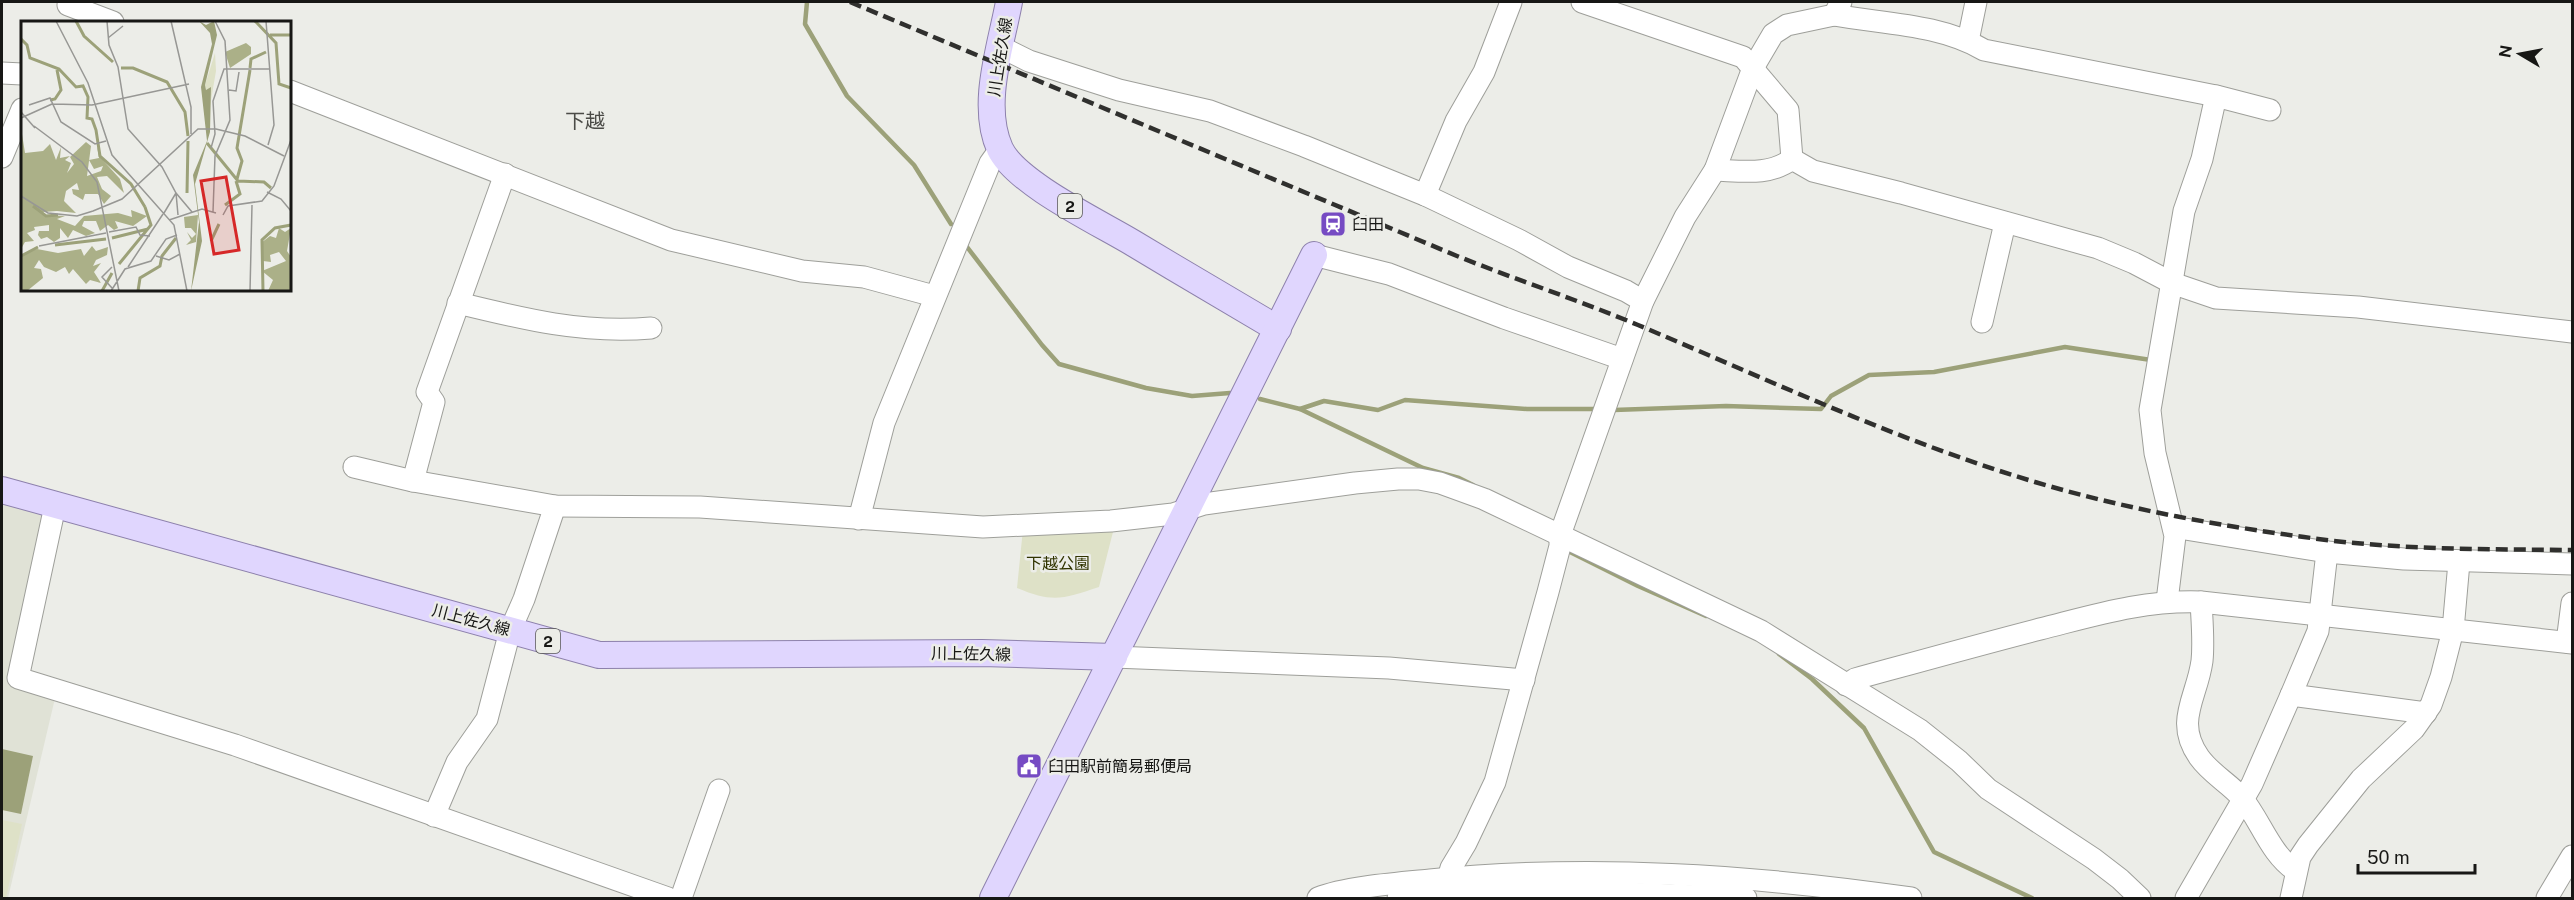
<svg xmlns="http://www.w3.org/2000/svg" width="2574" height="900" viewBox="0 0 2574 900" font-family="'Public Sans','Noto Sans JP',sans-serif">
<rect width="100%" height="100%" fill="#ecede8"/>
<path fill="#e0e2d6" d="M 2,499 L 45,513 L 9,682 L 56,694 L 8,898 L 2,898 Z"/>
<g fill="#dee1c7">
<path d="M 1115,524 L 1099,587 C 1063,599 1053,603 1017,588 L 1023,529 Z"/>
<path d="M 2,820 L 22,824 L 6,898 L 2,898 Z"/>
</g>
<path fill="#9ca179" d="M 2,749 L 33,756 L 21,814 L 2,810 Z"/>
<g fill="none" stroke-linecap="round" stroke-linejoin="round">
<g stroke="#9ca179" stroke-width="4.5">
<path d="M 807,2 L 805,24 L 847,96 L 914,165 L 951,224"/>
<path d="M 964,243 L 1042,345 L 1059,364 L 1146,388 L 1192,396 L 1230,393"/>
<path d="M 1260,399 L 1300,409 L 1423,468 L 1459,478 L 1473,485"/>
<path d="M 1300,409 L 1324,401 L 1378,410 L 1405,400 L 1527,409 L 1596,409"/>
<path d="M 1614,410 L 1726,406 L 1821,409 L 1831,396 L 1869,375 L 1934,372 L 2065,347 L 2151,360"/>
<path d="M 1566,550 L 1638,586 L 1706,616"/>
<path d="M 1779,654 L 1812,679 L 1864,728 L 1934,852 L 2032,898"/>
</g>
<defs>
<g id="minor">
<path d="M 1582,2 L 1743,57 L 1788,110 L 1792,159"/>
<path d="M 68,5 L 113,22"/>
<path d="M 1834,15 C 1884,24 1940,24 1984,50 L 2216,96 L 2202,159 L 2184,211 L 2150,410 L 2155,453 L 2175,536 L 2167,601"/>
<path d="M 1968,41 L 1976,2"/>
<path d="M 1001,47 L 1029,61 L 1119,90 L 1210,111 L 1304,146 L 1425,195 L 1519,240 L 1568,267 L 1626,291 L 1643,301"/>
<path d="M 2,73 L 22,74"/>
<path d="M 290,91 L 671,240 L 802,271 L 864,277 L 934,296"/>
<path d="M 2216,96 L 2270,110"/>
<path d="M 2,157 L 22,109"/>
<path d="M 1715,170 C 1742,171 1770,176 1792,159 L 1813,171 L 1901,193 L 2098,248 L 2134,263 L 2172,283 L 2216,298 L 2358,307 L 2572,332"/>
<path d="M 505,174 L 427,392 L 434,402 L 413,481 L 555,506 L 700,507 L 983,527 L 1111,521 L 1173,514 L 1204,504 L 1355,483 L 1398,479 L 1419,479 L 1440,483 L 1484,499 L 1761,631 L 1920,730 L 1959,761 L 1988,789 L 2094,859 L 2120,879 L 2140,898"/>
<path d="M 1425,195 L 1456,121 L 1484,72 L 1511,2"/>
<path d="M 1314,255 L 1389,274 L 1504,318 L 1622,359"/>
<path d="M 458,303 C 523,319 584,334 651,328"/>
<path d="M 1982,322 L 2005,223"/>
<path d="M 354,467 L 413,481"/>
<path d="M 55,506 L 18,678 L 235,745 L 668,898"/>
<path d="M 859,519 L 884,423 L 990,163 L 1000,149"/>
<path d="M 2174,529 L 2185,529 L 2327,552 L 2404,559 L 2572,564"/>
<path d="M 2201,602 C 2202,621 2204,642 2202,661 C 2197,698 2174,721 2199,757 C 2211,774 2229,783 2242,798 C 2261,821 2270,854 2296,871"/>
<path d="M 2567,642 L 2572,603"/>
<path d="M 1114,657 L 1389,668 L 1524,680"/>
<path d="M 1846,685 L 1855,679 C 1917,662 1978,645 2040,629 C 2096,615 2143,600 2201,602 L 2572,643"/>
<path d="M 2291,695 L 2426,713"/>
<path d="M 434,816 L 457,762 L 487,719 L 510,631 L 524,599 L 555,506"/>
<path d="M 1448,878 L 1451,868 L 1466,843 L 1495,782 L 1548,592 L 1560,546 L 1560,535 L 1643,301 L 1685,217 L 1715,170 L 1753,68 L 1773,34 L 1787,25 L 1834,15 L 1841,2"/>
<path d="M 681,898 L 719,790"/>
<path d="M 1318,898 C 1345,887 1399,883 1430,880 C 1591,864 1752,875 1911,898"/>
<path d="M 1398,898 L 1550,890 L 1746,898"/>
<path d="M 2186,898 L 2252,784 L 2291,695 L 2318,631 L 2327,552"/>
<path d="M 2291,898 L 2300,857 L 2308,845 L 2361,779 L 2414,729 L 2431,705 L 2441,677 L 2453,630 L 2459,562"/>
<path d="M 2547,898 L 2572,856"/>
</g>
<g id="major">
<path d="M 1009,2 C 1001,46 980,105 1000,149 C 1016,183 1100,223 1133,243 C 1181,272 1229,300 1278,329"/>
<path d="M 2,490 L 599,655 L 982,653 L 1114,657"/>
<path d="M 993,898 L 1314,255"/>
</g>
</defs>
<use href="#minor" stroke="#9e9f9a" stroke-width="23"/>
<use href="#major" stroke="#8d81ac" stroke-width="28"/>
<use href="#minor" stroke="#fff" stroke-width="21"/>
<use href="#major" stroke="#e0d6fe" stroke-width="26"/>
<path stroke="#30302e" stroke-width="4.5" stroke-dasharray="12 6" stroke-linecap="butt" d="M 850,2 L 1457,256 C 1517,280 1578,300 1638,325 C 1769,380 1898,441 2035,482 C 2122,508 2214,525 2304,537 C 2392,550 2483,549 2572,550"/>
</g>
<defs>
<symbol id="station-square" viewBox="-11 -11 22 22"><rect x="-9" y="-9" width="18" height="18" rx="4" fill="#764bc3" stroke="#ecede8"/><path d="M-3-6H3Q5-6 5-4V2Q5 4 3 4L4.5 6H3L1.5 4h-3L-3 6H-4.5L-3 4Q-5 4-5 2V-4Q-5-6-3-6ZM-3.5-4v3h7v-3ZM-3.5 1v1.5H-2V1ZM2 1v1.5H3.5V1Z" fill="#fff"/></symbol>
<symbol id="civic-square" viewBox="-11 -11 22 22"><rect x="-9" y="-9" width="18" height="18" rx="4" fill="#764bc3" stroke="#ecede8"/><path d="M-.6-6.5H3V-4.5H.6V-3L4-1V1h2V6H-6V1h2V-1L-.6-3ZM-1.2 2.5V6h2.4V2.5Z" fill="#fff"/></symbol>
</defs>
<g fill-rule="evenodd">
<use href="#station-square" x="1318" y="209" width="30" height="30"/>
<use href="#civic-square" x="1014" y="751" width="30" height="30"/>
</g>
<g text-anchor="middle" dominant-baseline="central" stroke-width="5" stroke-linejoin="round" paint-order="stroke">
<g fill="#ecede8" stroke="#575754" stroke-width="1.5">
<rect x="1058" y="194" width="24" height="24" rx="4.5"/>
<rect x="536" y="629" width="24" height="24" rx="4.5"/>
</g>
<g font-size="15" font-weight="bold" fill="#171715">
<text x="1070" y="206">2</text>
<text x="548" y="641">2</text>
</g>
<g font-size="16" fill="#171715" stroke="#ecede8">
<text transform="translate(1000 57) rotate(-81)">川上佐久線</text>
<text transform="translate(471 620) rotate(15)">川上佐久線</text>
<text transform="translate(971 654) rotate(1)">川上佐久線</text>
</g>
<g font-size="16" fill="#171715" stroke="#ecede8" text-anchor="start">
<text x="1352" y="224">臼田</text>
<text x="1048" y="766">臼田駅前簡易郵便局</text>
</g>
<g font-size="16" fill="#313401" stroke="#ecede8">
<text x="1058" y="563">下越公園</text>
</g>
<g font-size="20" fill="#4b4b47" stroke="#ecede8">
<text x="585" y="121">下越</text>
</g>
</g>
<g transform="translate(21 21)">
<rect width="270" height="270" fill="#ecede8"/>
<path d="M 194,32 L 195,50 L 189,85 L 190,67 L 185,69 L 184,64 Z" fill="#dee1c7"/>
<path d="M 225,22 L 230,26 L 230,33 L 209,47 L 204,31 ZM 1,113 L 4,132 L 22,130 L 29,123 L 35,139 L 40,126 L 39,137 L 49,135 L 44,139 L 50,142 L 46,152 L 53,143 L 49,136 L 65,121 L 70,125 L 66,155 L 80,150 L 82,145 L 73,148 L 68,139 L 78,137 L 76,125 L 80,137 L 99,158 L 103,172 L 86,155 L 76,156 L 81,168 L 90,175 L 83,183 L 77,173 L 64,173 L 62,179 L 52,173 L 51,168 L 58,169 L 56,162 L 45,170 L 43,180 L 55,192 L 36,190 L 22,191 L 23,194 L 44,195 L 36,198 L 54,205 L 63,195 L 97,192 L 111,196 L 110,189 L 126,195 L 112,205 L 94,200 L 97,207 L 93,209 L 87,204 L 79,210 L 75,200 L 63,200 L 61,205 L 74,212 L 65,215 L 52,209 L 47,217 L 39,207 L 39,217 L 33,221 L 26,216 L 20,218 L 17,214 L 18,210 L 28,210 L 28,204 L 13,206 L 14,209 L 6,212 L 13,220 L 4,221 L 0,228 ZM 177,194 L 175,221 L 165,224 L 170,219 L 166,211 L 171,217 L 175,213 L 170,207 L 164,207 L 163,196 ZM 258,207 L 264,211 L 270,207 L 266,230 L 270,236 L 270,270 L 247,270 L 252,259 L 241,250 L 265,240 L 258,231 L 249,234 L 250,241 L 242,240 L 240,235 L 240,222 L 249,215 L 255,217 ZM 71,225 L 75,230 L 87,226 L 86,234 L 75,239 L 72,245 L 80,242 L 73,251 L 80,262 L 69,259 L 65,263 L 52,248 L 48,253 L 44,246 L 35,251 L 23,246 L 18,239 L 13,247 L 20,248 L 22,257 L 6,270 L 0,270 L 0,234 L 16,228 L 37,232 L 60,228 L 63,235 Z" fill="#abb088"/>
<path d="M 178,0 L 185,4 L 193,0 L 196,14 L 184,64 L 185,69 L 190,66 L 189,111 L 174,163 L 181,220 L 170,270 L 178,201 L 172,154 L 186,120 L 180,66 L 191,23 L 189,12 Z" fill="#9ca179"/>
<path fill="none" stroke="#9ca179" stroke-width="3" d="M 55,0 L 63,15 L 92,41M 234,0 L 255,22 L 258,63 L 270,67M 249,14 L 270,14M 0,18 L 6,24 L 9,37 L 38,48 L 55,66 L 62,65 L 67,76 L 66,97 L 71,98 L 75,109 L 79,135 L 110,163 L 124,186M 100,47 L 112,47 L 146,61 L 164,91 L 167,115M 229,47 L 230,38 L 245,31M 29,79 L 34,78 L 40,69 L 36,49M 186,122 L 217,160 L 243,161 L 250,167M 216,158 L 221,140 L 216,127 L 229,49M 166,172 L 167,120M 204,184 L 219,173 L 215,160M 12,185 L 25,195 L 37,194M 91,217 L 127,208M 190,220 L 198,203M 34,224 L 85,218M 0,235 L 17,226M 98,243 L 130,204 L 124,186M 81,270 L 91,252M 117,270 L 119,257 L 139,245 L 141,235 L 155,217M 242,270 L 241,219 L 254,207 L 270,204"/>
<path fill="none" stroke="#979794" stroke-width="1.5" d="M 35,0 L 67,62 L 91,134 L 153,204 L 166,270M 86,0 L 88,24 L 97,46 L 107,108 L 141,146 L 155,172 L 171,191M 150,0 L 170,86 L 170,113M 245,0 L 253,104 L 247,124M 87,17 L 102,5M 208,69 L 215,70 L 218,51M 32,83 L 71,84 L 168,63M 8,84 L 29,77 L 40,101 L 74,123 L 85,120M 0,91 L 14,107M 0,97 L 31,83M 13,105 L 61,141 L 76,161 L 98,270M 190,127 L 194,113 L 192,80 L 203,48 L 248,48M 246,171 L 260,178 L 270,190M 155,172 L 157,194M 0,175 L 27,192 L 56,195 L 72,190 L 101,178 L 177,108 L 195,108 L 224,115 L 263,135M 192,191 L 194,135 L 209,99 L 204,20 L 194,0M 143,192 L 155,172M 202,194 L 207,185 L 241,180 L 253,165 L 270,119M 148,199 L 181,188 L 195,192M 88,211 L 115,206 L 119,214 L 129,215M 18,225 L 85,212M 135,235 L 148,239 L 159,233M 91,246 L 81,256 L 91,267M 107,246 L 142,193M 90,270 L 104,248 L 130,240 L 145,218 L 156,214M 229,270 L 231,184"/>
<path fill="#d62828" fill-opacity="0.15" stroke="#d62828" stroke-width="3" d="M 205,156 L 218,229 L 193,233 L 180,160 Z"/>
<rect width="270" height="270" fill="none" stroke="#171715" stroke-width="3"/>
</g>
<rect width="2574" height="900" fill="none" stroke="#171715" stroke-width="6"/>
<g transform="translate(2520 54) rotate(280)" stroke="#ecede8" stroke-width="4.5" paint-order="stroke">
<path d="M0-4.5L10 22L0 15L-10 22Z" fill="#171715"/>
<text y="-9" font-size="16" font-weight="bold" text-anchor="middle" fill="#171715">N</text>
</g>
<path d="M2358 864v9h117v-9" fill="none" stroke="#171715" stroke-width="3"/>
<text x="2367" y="864" font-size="18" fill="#171715" stroke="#ecede8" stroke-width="4.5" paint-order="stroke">50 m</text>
</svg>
